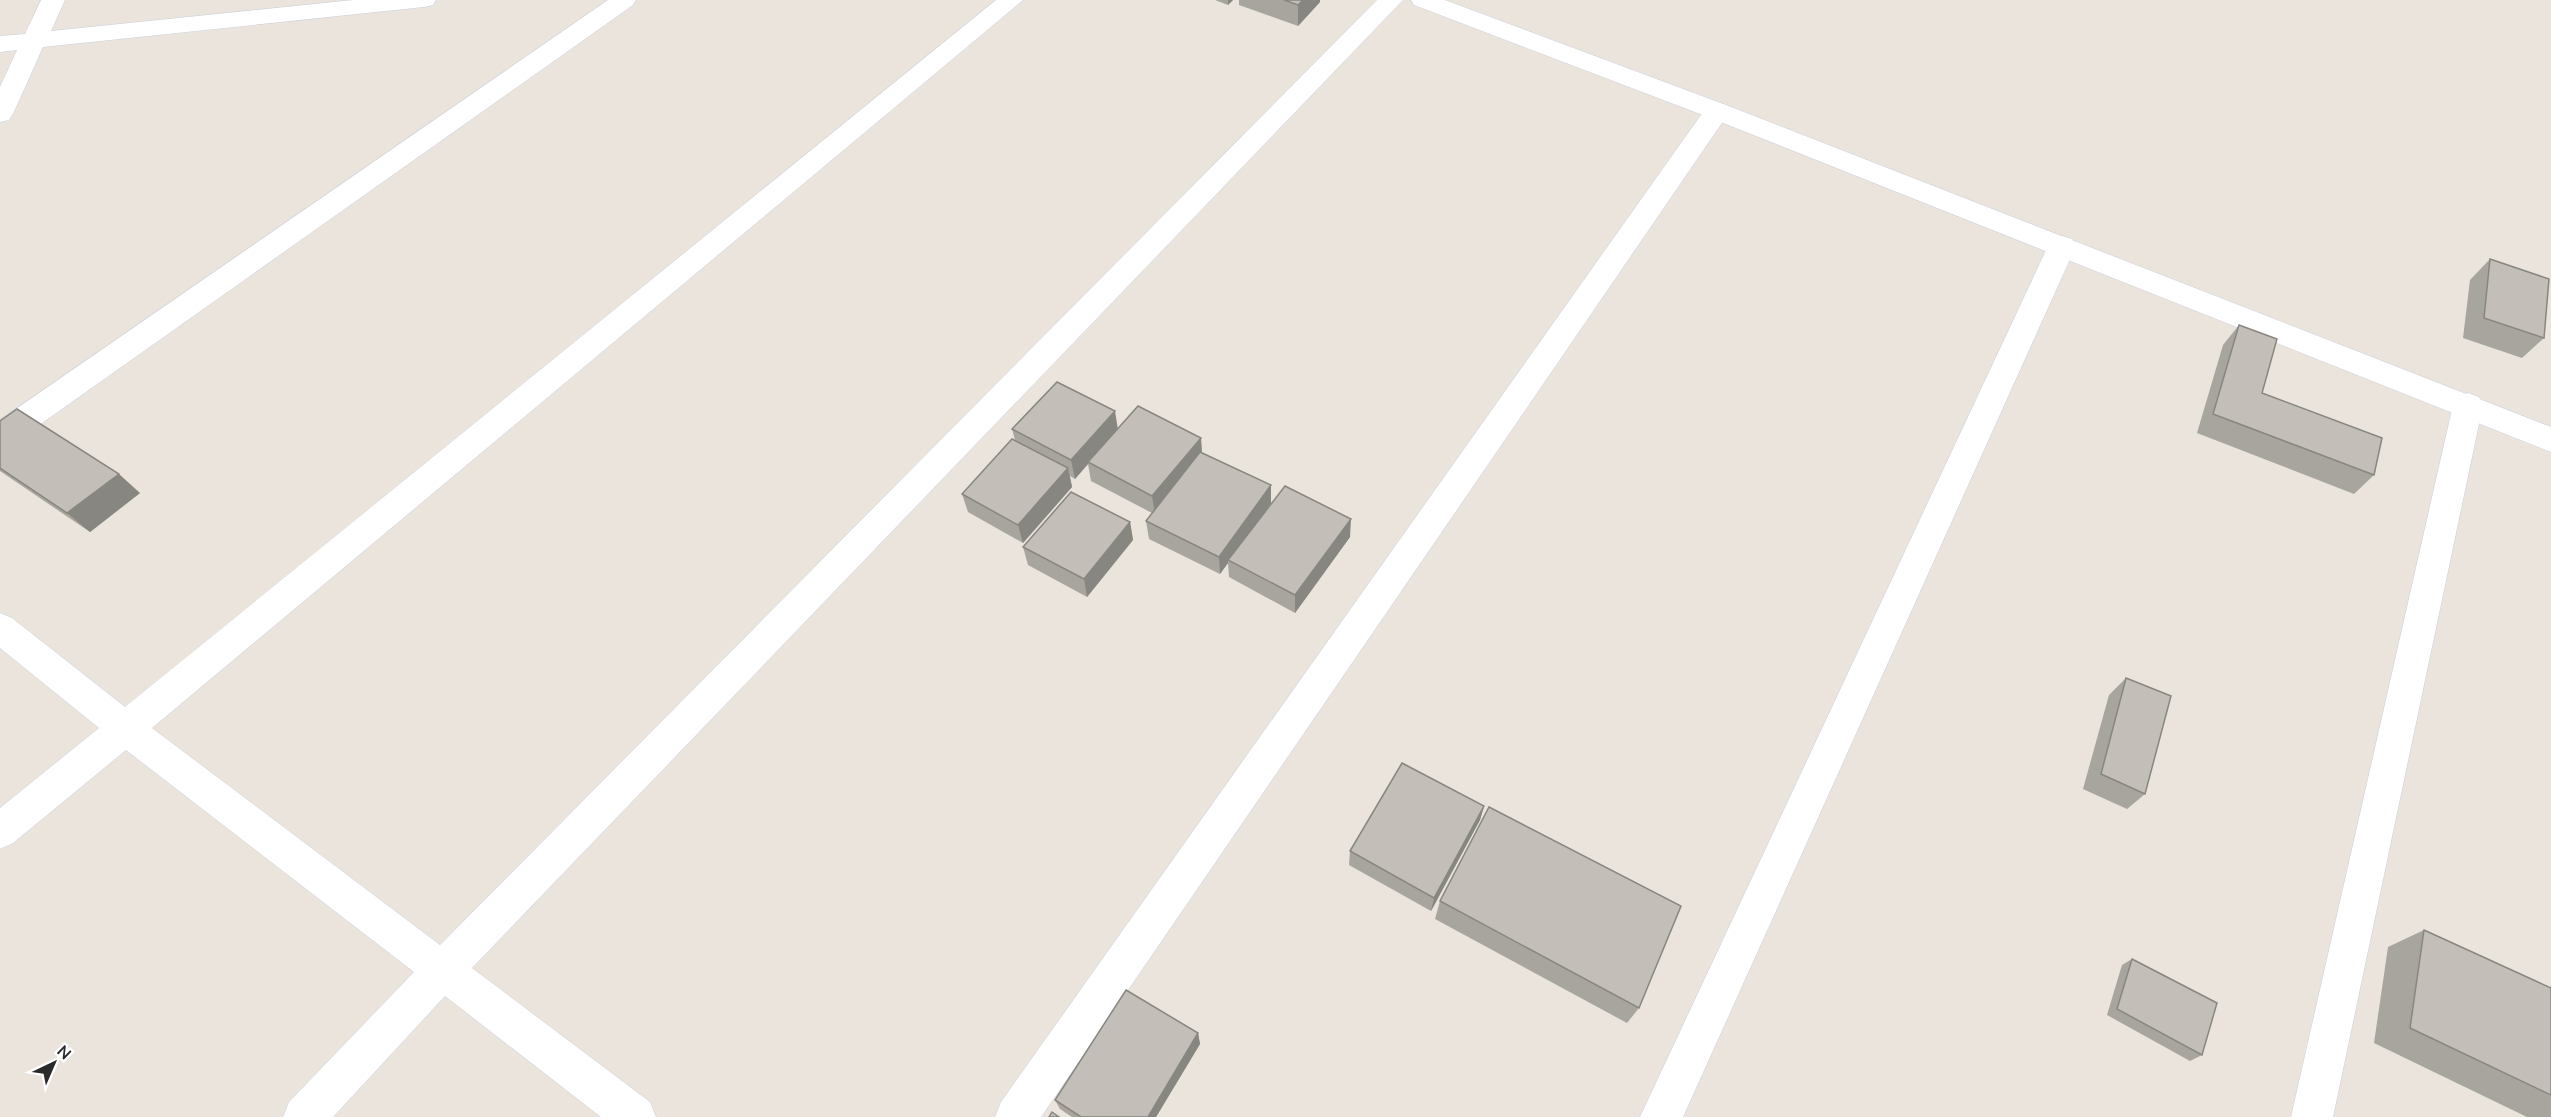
<svg xmlns="http://www.w3.org/2000/svg" width="2551" height="1117" viewBox="0 0 2551 1117" font-family="'Nunito Sans',sans-serif">
<rect width="100%" height="100%" fill="#eae4dd"/>
<g fill="none" stroke-linecap="round" stroke-linejoin="round">
<defs>
<g id="minor">
<path d="M 41,0 L 65,0 L 51,31 L 353,0 L 436,0 L 433,5 L 424,7 L 43,47 L 13,114 L 9,120 L 0,122 L 0,87 L 17,50 L 0,52 L 0,36 L 25,34 Z"/>
<path d="M 608,0 L 636,0 L 633,5 L 11,445 L 0,448 L 0,420 Z"/>
<path d="M 996,0 L 1023,0 L 152,728 L 440,945 L 1377,0 L 1403,0 L 472,968 L 650,1102 L 656,1117 L 601,1117 L 445,996 L 333,1117 L 283,1117 L 289,1102 L 414,972 L 126,750 L 13,843 L 0,849 L 0,808 L 99,728 L 0,648 L 0,613 L 12,618 L 125,707 Z"/>
<path d="M 1717,103 L 1726,105 L 1730,111 L 1726,117 L 1041,1117 L 995,1117 L 1001,1102 L 1708,105 Z"/>
<path d="M 2062,236 L 2072,239 L 2076,246 L 1683,1117 L 1640,1117 L 2048,246 L 2052,239 Z"/>
<path d="M 2468,393 L 2479,397 L 2483,405 L 2333,1117 L 2291,1117 L 2453,405 L 2457,397 Z"/>
</g>
<path id="tertiary" d="M 1411,0 L 1445,0 L 1726,105 L 2551,427 L 2551,452 L 1708,117 L 1414,5 Z"/>
</defs>
<use href="#minor" stroke="#cbceda" stroke-width="1"/>
<use href="#tertiary" stroke="#cbceda" stroke-width="1"/>
<use href="#minor" fill="#fff" fill-rule="evenodd"/>
<use href="#tertiary" fill="#fff" fill-rule="evenodd"/>
</g>
<g fill="#a8a49e">
<path d="M 1215,0 L 1233,0 L 1228,5 Z"/>
<path d="M 1239,0 L 1320,0 L 1320,2 L 1298,26 L 1239,5 Z"/>
<path d="M 2490,259 L 2544,338 L 2522,358 L 2463,338 L 2470,280 Z"/>
<path d="M 2239,325 L 2262,393 L 2374,475 L 2354,494 L 2197,433 L 2223,345 Z"/>
<path d="M 0,421 L 140,493 L 90,532 L 0,471 Z"/>
<path d="M 1012,429 L 1118,429 L 1201,438 L 1202,453 L 1271,503 L 1262,516 L 1350,537 L 1295,613 L 1229,577 L 1228,563 L 1220,574 L 1149,539 L 1146,521 L 1152,513 L 1091,481 L 1088,464 L 1075,479 L 1070,476 L 1072,487 L 1023,543 L 968,512 L 962,494 L 1015,440 Z"/>
<path d="M 1130,522 L 1133,540 L 1087,597 L 1028,565 L 1023,547 Z"/>
<path d="M 2126,678 L 2145,794 L 2127,809 L 2083,789 L 2109,695 Z"/>
<path d="M 1484,806 L 1480,820 L 1431,911 L 1349,865 L 1350,851 Z"/>
<path d="M 1440,901 L 1639,1008 L 1627,1023 L 1435,919 Z"/>
<path d="M 2424,930 L 2551,988 L 2551,1117 L 2527,1117 L 2374,1043 L 2388,947 Z"/>
<path d="M 2132,959 L 2202,1055 L 2190,1061 L 2107,1015 L 2122,965 Z"/>
<path d="M 1198,1033 L 1200,1044 L 1156,1117 L 1072,1117 L 1060,1109 L 1055,1100 Z"/>
</g>
<g fill="#888681">
<path d="M 1228,0 L 1233,0 L 1228,5 Z"/>
<path d="M 1303,0 L 1320,0 L 1320,2 L 1298,26 L 1298,5 Z"/>
<path d="M 1115,411 L 1118,430 L 1088,462 L 1088,464 L 1075,479 L 1071,460 Z"/>
<path d="M 1201,438 L 1202,457 L 1155,514 L 1152,496 Z"/>
<path d="M 1068,468 L 1072,487 L 1023,543 L 1018,525 Z"/>
<path d="M 119,474 L 140,493 L 90,532 L 67,513 Z"/>
<path d="M 1271,485 L 1271,503 L 1230,561 L 1228,560 L 1228,563 L 1220,574 L 1219,557 Z"/>
<path d="M 1351,519 L 1350,537 L 1295,613 L 1295,595 Z"/>
<path d="M 1130,522 L 1133,540 L 1087,597 L 1084,579 Z"/>
<path d="M 1484,806 L 1480,820 L 1431,911 L 1434,898 Z"/>
<path d="M 1198,1033 L 1200,1044 L 1156,1117 L 1148,1117 Z"/>
</g>
<g fill="#c3bfb8" stroke="#888681" stroke-width="1.5">
<path d="M 1284,0 L 1303,0 L 1298,5 Z"/>
<path d="M 2490,259 L 2549,279 L 2544,338 L 2484,318 Z"/>
<path d="M 2239,325 L 2277,339 L 2262,393 L 2382,438 L 2374,475 L 2213,414 Z"/>
<path d="M 1057,382 L 1115,411 L 1071,460 L 1012,429 Z"/>
<path d="M 1138,406 L 1201,438 L 1152,496 L 1088,462 Z"/>
<path d="M 17,409 L 119,474 L 67,513 L 0,468 L 0,421 Z"/>
<path d="M 1012,439 L 1068,468 L 1018,525 L 962,494 Z"/>
<path d="M 1200,452 L 1271,485 L 1219,557 L 1146,521 Z"/>
<path d="M 1285,486 L 1351,519 L 1295,595 L 1228,560 Z"/>
<path d="M 1071,492 L 1130,522 L 1084,579 L 1023,547 Z"/>
<path d="M 2126,678 L 2171,696 L 2145,794 L 2101,774 Z"/>
<path d="M 1402,763 L 1484,806 L 1434,898 L 1350,851 Z"/>
<path d="M 1489,807 L 1681,906 L 1639,1008 L 1440,901 Z"/>
<path d="M 2424,930 L 2551,988 L 2551,1095 L 2410,1028 Z"/>
<path d="M 2132,959 L 2217,1003 L 2202,1055 L 2117,1009 Z"/>
<path d="M 1126,990 L 1198,1033 L 1148,1117 L 1081,1117 L 1055,1100 Z"/>
<path d="M 1052,1112 L 1059,1117 L 1049,1117 Z"/>
</g>
<g transform="translate(54 1063) rotate(44)" stroke="#ffffff" stroke-width="4.5" paint-order="stroke">
<path d="M0-4.5L10 22L0 15L-10 22Z" fill="#2a2a2a"/>
<text y="-9" font-size="16" font-weight="bold" text-anchor="middle" fill="#2a2a2a">N</text>
</g>
</svg>
